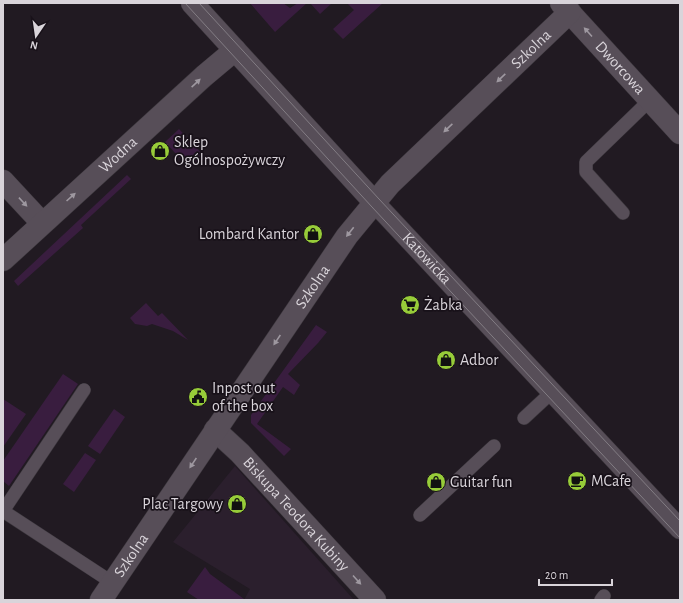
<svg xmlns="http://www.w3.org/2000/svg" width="683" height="603" viewBox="0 0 683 603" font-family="'Alegreya Sans',sans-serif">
<rect width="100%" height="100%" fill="#211a22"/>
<path fill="#2b1f2d" d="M 235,466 L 354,600 L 244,600 L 250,589 L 173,542 Z"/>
<g fill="#391d3f">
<path d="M 250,3 L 283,3 L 290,8 L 298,3 L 307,3 L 275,32 Z"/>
<path d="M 310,3 L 332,3 L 320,14 Z"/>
<path d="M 347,3 L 383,3 L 343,39 L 333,29 L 354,10 Z"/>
<path d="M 179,129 L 204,156 L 190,169 L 165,142 Z"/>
<path d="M 127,175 L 131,179 L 81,225 L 83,228 L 18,286 L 14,281 Z"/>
<path d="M 146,303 L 158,316 L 162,313 L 188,340 L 173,331 L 152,324 L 147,326 L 135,324 L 130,318 Z"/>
<path d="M 316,325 L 327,332 L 318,343 L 288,374 L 300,385 L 294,395 L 283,387 L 257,424 L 291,449 L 284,456 L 251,423 L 251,415 Z"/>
<path d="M 63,374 L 78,384 L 9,486 L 3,481 L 3,461 Z"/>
<path d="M 3,399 L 26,414 L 3,447 Z"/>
<path d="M 114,409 L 125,417 L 100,454 L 88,446 Z"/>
<path d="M 85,453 L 96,460 L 74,492 L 63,484 Z"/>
<path d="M 205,567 L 210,574 L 244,599 L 243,600 L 199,600 L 187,592 Z"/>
</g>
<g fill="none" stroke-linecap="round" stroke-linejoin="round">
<defs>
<g id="service">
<path d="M 623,213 L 586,172 L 586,162 L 650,100"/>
<path d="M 524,418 L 552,392"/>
<path d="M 3,511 L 84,390"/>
<path d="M 3,511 L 113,583"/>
<path d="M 420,515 L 494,446"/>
<path d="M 601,600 L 604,596"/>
</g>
<g id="pedestrian">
<path id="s1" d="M 375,203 L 680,529"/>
</g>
<g id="minor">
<path d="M 192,3 L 375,203"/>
<path id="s2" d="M 561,3 L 680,133"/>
<path d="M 3,181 L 42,223"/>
<path id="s3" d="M 3,260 L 204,76 L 235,50"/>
<path id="s4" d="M 215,430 L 240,453 L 375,600"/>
<path id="s5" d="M 101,600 L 347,236 L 390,184 L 570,12"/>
</g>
</defs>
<use href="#service" stroke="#3c373d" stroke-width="14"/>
<use href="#pedestrian" stroke="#3c373d" stroke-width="21"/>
<use href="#minor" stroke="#3c373d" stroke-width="23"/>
<use href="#service" stroke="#574e58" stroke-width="13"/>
<use href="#pedestrian" stroke="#574e58" stroke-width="20"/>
<use href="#minor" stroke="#574e58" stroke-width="22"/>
<g stroke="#837d84" stroke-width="1">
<path d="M 185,3 L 372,207 L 680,538"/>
<path d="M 199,3 L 379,199 L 680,521"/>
</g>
</g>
<defs><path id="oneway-solid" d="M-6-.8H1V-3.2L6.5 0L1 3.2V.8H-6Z"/></defs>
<g fill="#9e98a0">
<use href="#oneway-solid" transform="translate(588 32) rotate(-132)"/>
<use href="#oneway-solid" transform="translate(501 78) rotate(136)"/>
<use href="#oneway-solid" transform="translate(196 83) rotate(-43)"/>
<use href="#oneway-solid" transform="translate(448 128) rotate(137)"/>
<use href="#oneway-solid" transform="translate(71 197) rotate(-42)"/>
<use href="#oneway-solid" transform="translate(23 202) rotate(47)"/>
<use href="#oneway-solid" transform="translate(350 232) rotate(128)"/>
<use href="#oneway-solid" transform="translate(277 340) rotate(124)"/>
<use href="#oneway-solid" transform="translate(193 463) rotate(124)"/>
<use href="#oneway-solid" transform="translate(357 580) rotate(48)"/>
</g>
<defs>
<symbol id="shop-disc" viewBox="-11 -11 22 22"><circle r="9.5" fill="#97cc39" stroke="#181119"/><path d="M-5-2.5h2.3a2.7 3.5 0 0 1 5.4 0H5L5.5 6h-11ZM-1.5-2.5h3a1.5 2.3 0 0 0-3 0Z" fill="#111"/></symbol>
<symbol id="supermarket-disc" viewBox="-11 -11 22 22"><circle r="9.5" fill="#97cc39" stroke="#181119"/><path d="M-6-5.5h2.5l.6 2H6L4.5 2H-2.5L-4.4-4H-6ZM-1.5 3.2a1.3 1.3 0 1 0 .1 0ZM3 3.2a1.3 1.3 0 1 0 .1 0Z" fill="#111"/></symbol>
<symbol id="civic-disc" viewBox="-11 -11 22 22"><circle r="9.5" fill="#97cc39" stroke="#181119"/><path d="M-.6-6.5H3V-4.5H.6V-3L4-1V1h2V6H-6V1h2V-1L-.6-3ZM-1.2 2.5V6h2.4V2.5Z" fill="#111"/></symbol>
<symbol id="cafe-disc" viewBox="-11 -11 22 22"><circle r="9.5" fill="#97cc39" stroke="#181119"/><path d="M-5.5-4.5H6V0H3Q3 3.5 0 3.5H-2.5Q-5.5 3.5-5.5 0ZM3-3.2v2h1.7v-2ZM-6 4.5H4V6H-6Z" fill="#111"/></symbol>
</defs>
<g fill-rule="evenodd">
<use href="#shop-disc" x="149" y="140" width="22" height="22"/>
<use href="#shop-disc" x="302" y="223" width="22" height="22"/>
<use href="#supermarket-disc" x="399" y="294" width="22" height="22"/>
<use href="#shop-disc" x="435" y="349" width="22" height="22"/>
<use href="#civic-disc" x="187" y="386" width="22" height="22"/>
<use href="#cafe-disc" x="566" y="470" width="22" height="22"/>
<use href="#shop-disc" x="425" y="471" width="22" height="22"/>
<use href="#shop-disc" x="226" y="493" width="22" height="22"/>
</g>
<g text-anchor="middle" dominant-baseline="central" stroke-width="3.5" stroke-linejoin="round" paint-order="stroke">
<g font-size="16" fill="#d9d4da" stroke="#181119">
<text stroke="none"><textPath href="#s5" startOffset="702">Szkolna</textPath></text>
<text stroke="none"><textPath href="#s2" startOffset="88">Dworcowa</textPath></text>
<text stroke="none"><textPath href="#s3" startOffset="156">Wodna</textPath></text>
<text stroke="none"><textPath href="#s1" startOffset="76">Katowicka</textPath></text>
<text stroke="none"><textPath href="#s5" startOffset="378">Szkolna</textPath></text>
<text stroke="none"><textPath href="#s4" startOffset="117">Biskupa Teodora Kubiny</textPath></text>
<text stroke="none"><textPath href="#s5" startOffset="54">Szkolna</textPath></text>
</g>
<g font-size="16" fill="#d9d4da" stroke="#181119" text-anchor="start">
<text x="174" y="142">Sklep<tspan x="174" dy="18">Ogólnospożywczy</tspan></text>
<text x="299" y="234" text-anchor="end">Lombard Kantor</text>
<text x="424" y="305">Żabka</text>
<text x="460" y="360">Adbor</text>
<text x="212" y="388">Inpost out<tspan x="212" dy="18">of the box</tspan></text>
<text x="591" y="481">MCafe</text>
<text x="450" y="482">Guitar fun</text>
<text x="223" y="504" text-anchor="end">Plac Targowy</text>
</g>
</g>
<rect width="683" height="603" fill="none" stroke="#d9d4da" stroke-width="8"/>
<g transform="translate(36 36) rotate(193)" stroke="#181119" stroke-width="3" paint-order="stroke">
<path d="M0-3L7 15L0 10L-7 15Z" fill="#d9d4da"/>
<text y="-6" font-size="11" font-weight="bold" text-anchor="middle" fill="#d9d4da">N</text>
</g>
<path d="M539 579v6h73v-6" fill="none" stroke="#d9d4da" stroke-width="2"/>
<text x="545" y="579" font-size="12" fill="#d9d4da" stroke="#181119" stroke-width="3" paint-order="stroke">20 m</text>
</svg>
